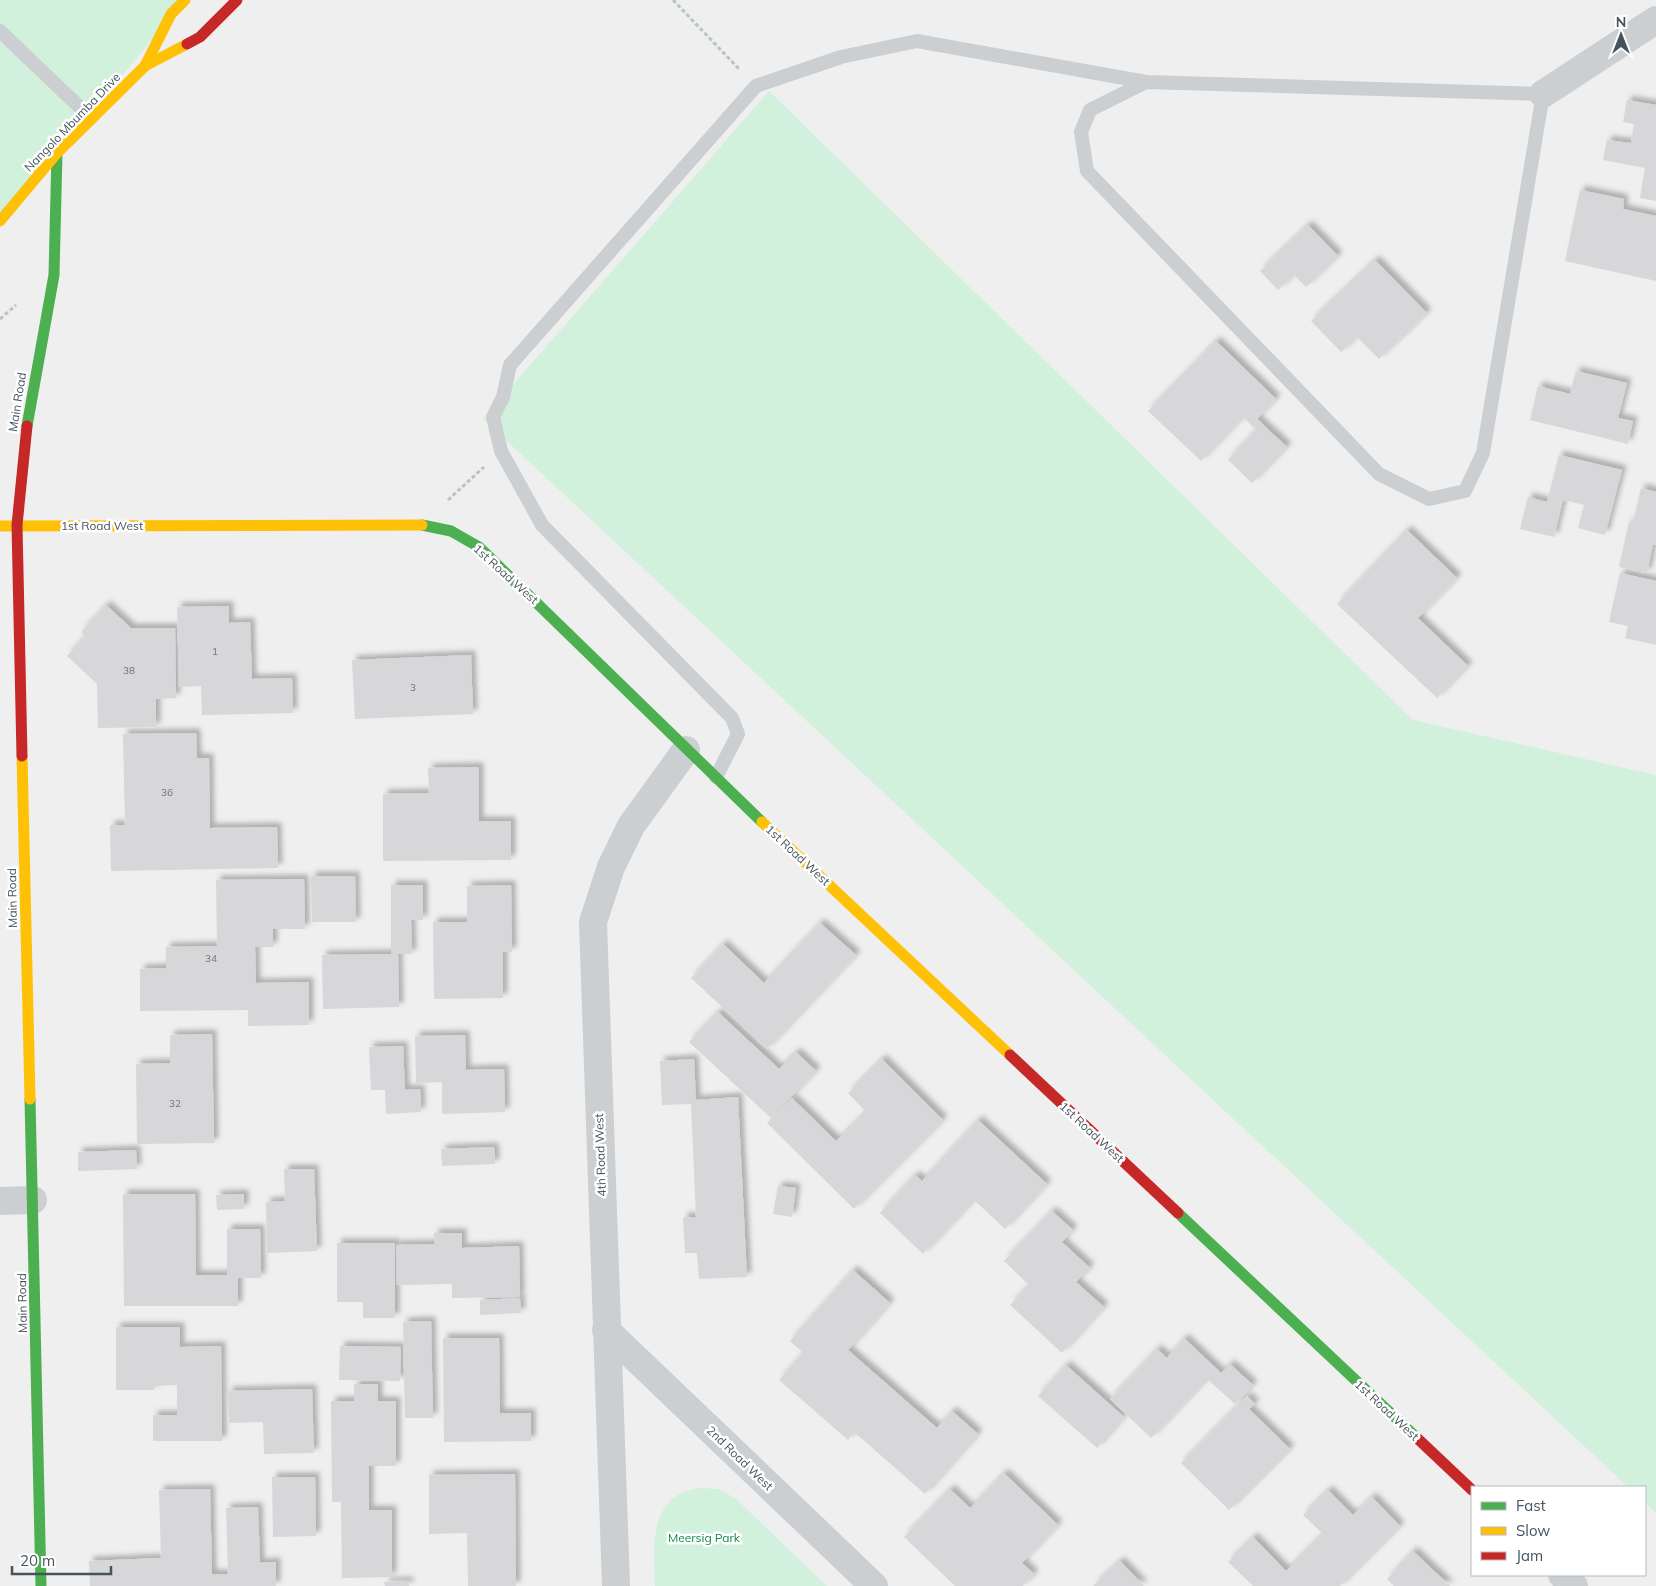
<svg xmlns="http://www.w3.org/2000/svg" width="1656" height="1586" viewBox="0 0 1656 1586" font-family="Mulish,sans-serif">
<defs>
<filter id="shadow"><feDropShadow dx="4.5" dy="-4.5" stdDeviation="2.5" flood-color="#0004"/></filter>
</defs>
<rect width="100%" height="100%" fill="#f0efef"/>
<g fill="#d2f1dc">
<path d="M 0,0 L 185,0 L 0,222 Z"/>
<path d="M 769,91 L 1413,720 L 1656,775 L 1656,1513 L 1645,1503 L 1645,1487 L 1628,1487 L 483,419 Z"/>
<path d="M 701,1488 L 718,1489 L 735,1498 L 827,1586 L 655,1586 C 654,1554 648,1509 683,1492 C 688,1490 696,1489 701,1488 Z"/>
</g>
<g fill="#d7d7d9" filter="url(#shadow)">
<path d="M 1627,100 L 1656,105 L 1656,201 L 1640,198 L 1645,168 L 1603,160 L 1607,140 L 1631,143 L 1634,124 L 1623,122 Z"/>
<path d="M 1580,190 L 1624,199 L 1623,209 L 1656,216 L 1656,281 L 1565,261 Z"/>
<path d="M 1308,225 L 1338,256 L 1306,287 L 1294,275 L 1278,290 L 1260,271 Z"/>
<path d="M 1375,260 L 1427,313 L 1379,359 L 1357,337 L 1341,352 L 1311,321 Z"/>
<path d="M 1216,341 L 1276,399 L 1257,419 L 1287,447 L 1252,483 L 1228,460 L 1256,430 L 1243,417 L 1201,461 L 1148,411 Z"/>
<path d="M 1576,371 L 1627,383 L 1618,418 L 1633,421 L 1628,444 L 1530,420 L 1538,386 L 1570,394 Z"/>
<path d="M 1559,455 L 1622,470 L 1605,535 L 1578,528 L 1584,505 L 1563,500 L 1554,537 L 1520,529 L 1528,497 L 1547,502 Z"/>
<path d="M 1641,488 L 1656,492 L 1656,545 L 1653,544 L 1647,573 L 1619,567 L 1629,522 L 1633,523 Z"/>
<path d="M 1407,530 L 1457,578 L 1418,618 L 1468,666 L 1437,698 L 1337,604 Z"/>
<path d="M 1620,573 L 1656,581 L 1656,645 L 1625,638 L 1628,626 L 1609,622 Z"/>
<path d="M 106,605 L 131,628 L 175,628 L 176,698 L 156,699 L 156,727 L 98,728 L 97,684 L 67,656 L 85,636 L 81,632 Z"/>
<path d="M 229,606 L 229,623 L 250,622 L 252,679 L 292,678 L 293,713 L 202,715 L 201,686 L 179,687 L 177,607 Z"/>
<path d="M 471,655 L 473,714 L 355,719 L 352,660 Z"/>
<path d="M 196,733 L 197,758 L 209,758 L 210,828 L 277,827 L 278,868 L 111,871 L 110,825 L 125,825 L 123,734 Z"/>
<path d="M 479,767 L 479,821 L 511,821 L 511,860 L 383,861 L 383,794 L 429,793 L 428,768 Z"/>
<path d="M 311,876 L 355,876 L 356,922 L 312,922 Z"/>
<path d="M 304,879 L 305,929 L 273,929 L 273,947 L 255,947 L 256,983 L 309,982 L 309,1025 L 248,1026 L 248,1010 L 140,1011 L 140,969 L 166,968 L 166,947 L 217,946 L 216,880 Z"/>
<path d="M 391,885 L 423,885 L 423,920 L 411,920 L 412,954 L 398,954 L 399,1007 L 323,1009 L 322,955 L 391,954 Z"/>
<path d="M 511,885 L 512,952 L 503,952 L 503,998 L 434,999 L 433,922 L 467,922 L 467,886 Z"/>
<path d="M 820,923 L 856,955 L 767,1049 L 691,978 L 723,944 L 764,983 Z"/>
<path d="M 718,1012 L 779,1069 L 796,1052 L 816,1071 L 771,1118 L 689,1042 Z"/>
<path d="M 212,1034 L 214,1143 L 137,1144 L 136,1064 L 170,1063 L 170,1035 Z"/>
<path d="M 465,1035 L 466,1070 L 504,1069 L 505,1112 L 442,1114 L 442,1082 L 416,1083 L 415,1036 Z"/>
<path d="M 403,1046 L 405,1090 L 420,1089 L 421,1112 L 386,1114 L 385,1090 L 371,1090 L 369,1047 Z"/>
<path d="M 694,1059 L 696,1100 L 738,1097 L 747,1277 L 699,1279 L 697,1253 L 685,1253 L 683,1217 L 696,1217 L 691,1104 L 662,1105 L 660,1061 Z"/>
<path d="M 882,1059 L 943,1120 L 854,1209 L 767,1123 L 792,1098 L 836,1141 L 866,1112 L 848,1093 Z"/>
<path d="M 978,1120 L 1047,1184 L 1005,1229 L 974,1200 L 923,1254 L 880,1213 L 915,1175 L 922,1181 Z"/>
<path d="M 494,1147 L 495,1164 L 442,1166 L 441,1149 Z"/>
<path d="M 136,1150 L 137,1169 L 78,1171 L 78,1152 Z"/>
<path d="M 284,1169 L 314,1169 L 317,1251 L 267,1253 L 266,1202 L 285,1201 Z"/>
<path d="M 778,1186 L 796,1188 L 792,1217 L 773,1214 Z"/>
<path d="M 123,1194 L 195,1194 L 196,1275 L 227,1275 L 227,1229 L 260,1229 L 261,1278 L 238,1278 L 238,1306 L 124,1306 Z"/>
<path d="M 244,1194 L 244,1209 L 217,1210 L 216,1195 Z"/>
<path d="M 1052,1211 L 1073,1230 L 1062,1242 L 1090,1268 L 1076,1282 L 1104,1307 L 1062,1353 L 1010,1305 L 1029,1285 L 1004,1261 Z"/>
<path d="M 434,1233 L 462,1233 L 462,1248 L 519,1246 L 520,1297 L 452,1298 L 452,1284 L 397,1285 L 396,1245 L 435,1244 Z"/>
<path d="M 337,1243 L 395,1243 L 395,1318 L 363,1318 L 363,1302 L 337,1302 Z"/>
<path d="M 853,1270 L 890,1303 L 848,1350 L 937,1428 L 952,1411 L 978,1434 L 925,1494 L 854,1432 L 848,1440 L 779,1380 L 803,1353 L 790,1341 Z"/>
<path d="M 520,1298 L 521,1313 L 480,1315 L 480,1300 Z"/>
<path d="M 431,1321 L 433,1418 L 405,1418 L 403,1322 Z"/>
<path d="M 116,1327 L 180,1327 L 180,1347 L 221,1346 L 222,1441 L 153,1441 L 153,1415 L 177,1415 L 177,1385 L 154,1386 L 154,1390 L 116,1390 Z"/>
<path d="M 443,1338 L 499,1338 L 500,1413 L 531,1413 L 531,1441 L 444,1442 Z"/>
<path d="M 1184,1338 L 1221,1373 L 1230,1364 L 1253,1385 L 1235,1404 L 1207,1379 L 1151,1438 L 1110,1399 L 1157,1349 L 1167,1358 Z"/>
<path d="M 340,1346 L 401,1347 L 400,1381 L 339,1380 Z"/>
<path d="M 1066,1365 L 1124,1417 L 1097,1448 L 1038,1396 Z"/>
<path d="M 354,1384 L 378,1384 L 378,1401 L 396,1401 L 396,1466 L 369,1466 L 369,1510 L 392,1510 L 392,1577 L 342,1578 L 341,1502 L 332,1502 L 331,1401 L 354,1401 Z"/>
<path d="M 312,1389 L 314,1453 L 264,1454 L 263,1422 L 229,1423 L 228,1391 Z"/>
<path d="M 1247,1396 L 1255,1404 L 1249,1409 L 1290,1449 L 1229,1510 L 1181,1463 Z"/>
<path d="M 1004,1473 L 1058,1525 L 1022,1563 L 1034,1574 L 1023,1586 L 955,1586 L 904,1537 L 950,1489 L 970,1508 Z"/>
<path d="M 515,1474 L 516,1586 L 468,1586 L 467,1533 L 429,1534 L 429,1475 Z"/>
<path d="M 272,1477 L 315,1477 L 316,1536 L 273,1537 Z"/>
<path d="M 210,1489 L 212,1574 L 228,1574 L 226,1508 L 258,1507 L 260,1563 L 276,1562 L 276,1586 L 90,1586 L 89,1561 L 161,1558 L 159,1490 Z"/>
<path d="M 1328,1490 L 1353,1515 L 1372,1497 L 1400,1526 L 1340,1586 L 1253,1586 L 1228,1562 L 1253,1537 L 1286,1571 L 1323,1534 L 1303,1515 Z"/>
<path d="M 1413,1551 L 1450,1586 L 1394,1586 L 1387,1579 Z"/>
<path d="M 1120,1561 L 1144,1586 L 1093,1586 Z"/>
<path d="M 409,1581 L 409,1586 L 385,1586 L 384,1582 Z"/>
</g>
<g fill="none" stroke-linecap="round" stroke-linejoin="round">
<g stroke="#b8c5c0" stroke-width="3" stroke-dasharray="4 2.5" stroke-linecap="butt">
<path d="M 673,0 L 740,70"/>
<path d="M 0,319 L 16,305"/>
<path d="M 448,500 L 484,467"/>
</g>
<g stroke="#cbcfd1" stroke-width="14">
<path d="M 0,31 L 91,118"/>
<path d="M 716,777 L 738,734 L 732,718 L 542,525 L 501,451 L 493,417 L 503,397 L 510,365 L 756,86 L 841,57 L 917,41 L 1146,82 L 1543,94 L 1483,453 L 1465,491 L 1429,499 L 1379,474 L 1087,171 L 1081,132 L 1090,110 L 1146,82"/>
</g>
<g stroke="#cbcfd1" stroke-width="28">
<path d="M 1543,94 L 1656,20"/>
<path d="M 0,1201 L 33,1200"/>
<path d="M 606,1330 L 874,1586"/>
<path d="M 1562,1575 L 1574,1586"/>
<path d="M 616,1586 L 593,922 L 611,867 L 631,826 L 686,750"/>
</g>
<g stroke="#4caf50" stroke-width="11">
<path d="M 27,426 L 54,275 L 57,153"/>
<path d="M 422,525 L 451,531 L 479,547 L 762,822"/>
<path d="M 30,1099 L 41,1586"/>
<path d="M 1178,1213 L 1417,1438"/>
</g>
<g stroke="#ffc107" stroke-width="11">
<path d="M 145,66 L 171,14 L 185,0"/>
<path d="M 0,221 L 57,153 L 145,66 L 187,44"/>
<path d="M 0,526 L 422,525"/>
<path d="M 22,756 L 30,1099"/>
<path d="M 762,822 L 1010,1055"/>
</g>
<g stroke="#c62828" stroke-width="11">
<path d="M 187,44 L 200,37 L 237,0"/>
<path d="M 22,756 L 17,525 L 27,426"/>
<path d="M 1010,1055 L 1178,1213"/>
<path d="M 1417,1438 L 1472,1490"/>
</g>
</g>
<g text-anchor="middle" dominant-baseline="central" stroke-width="5" stroke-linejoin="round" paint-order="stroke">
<g font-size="10" fill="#6b767e">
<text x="215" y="651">1</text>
<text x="129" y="670">38</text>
<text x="413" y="687">3</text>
<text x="167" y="792">36</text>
<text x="211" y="958">34</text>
<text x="175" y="1103">32</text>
</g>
<g font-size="12" fill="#45535e" stroke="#fff">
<text transform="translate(72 122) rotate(-46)">Nangolo Mbumba Drive</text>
<text transform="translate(17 402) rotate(-81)">Main Road</text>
<text x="102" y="525">1st Road West</text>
<text transform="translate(506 574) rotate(42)">1st Road West</text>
<text transform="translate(798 855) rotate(43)">1st Road West</text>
<text transform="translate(12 898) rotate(-91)">Main Road</text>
<text transform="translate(1092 1132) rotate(43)">1st Road West</text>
<text transform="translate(600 1155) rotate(-92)">4th Road West</text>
<text transform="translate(22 1303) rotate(-91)">Main Road</text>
<text transform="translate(1387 1410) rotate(43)">1st Road West</text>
<text transform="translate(740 1458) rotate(44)">2nd Road West</text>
</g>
<g font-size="12" fill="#108545" stroke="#fff">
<text x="704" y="1537">Meersig Park</text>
</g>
</g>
<rect x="1471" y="1486" width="175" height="90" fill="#ffffff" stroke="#b5babf"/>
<rect x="1481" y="1502" width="25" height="8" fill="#4caf50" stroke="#b5babf"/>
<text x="1516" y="1511" font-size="15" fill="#45535e">Fast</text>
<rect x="1481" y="1527" width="25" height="8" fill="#ffc107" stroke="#b5babf"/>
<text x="1516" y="1536" font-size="15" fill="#45535e">Slow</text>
<rect x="1481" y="1552" width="25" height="8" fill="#c62828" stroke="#b5babf"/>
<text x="1516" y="1561" font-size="15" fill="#45535e">Jam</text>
<g transform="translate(1621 35)" stroke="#ffffff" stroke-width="4" paint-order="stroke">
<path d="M0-4L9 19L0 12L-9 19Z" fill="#45535e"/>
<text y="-8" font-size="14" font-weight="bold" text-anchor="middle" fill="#45535e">N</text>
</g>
<path d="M12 1566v8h99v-8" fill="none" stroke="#45535e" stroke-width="2.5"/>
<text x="20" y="1566" font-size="15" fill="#45535e" stroke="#ffffff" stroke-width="4" paint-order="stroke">20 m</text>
</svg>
